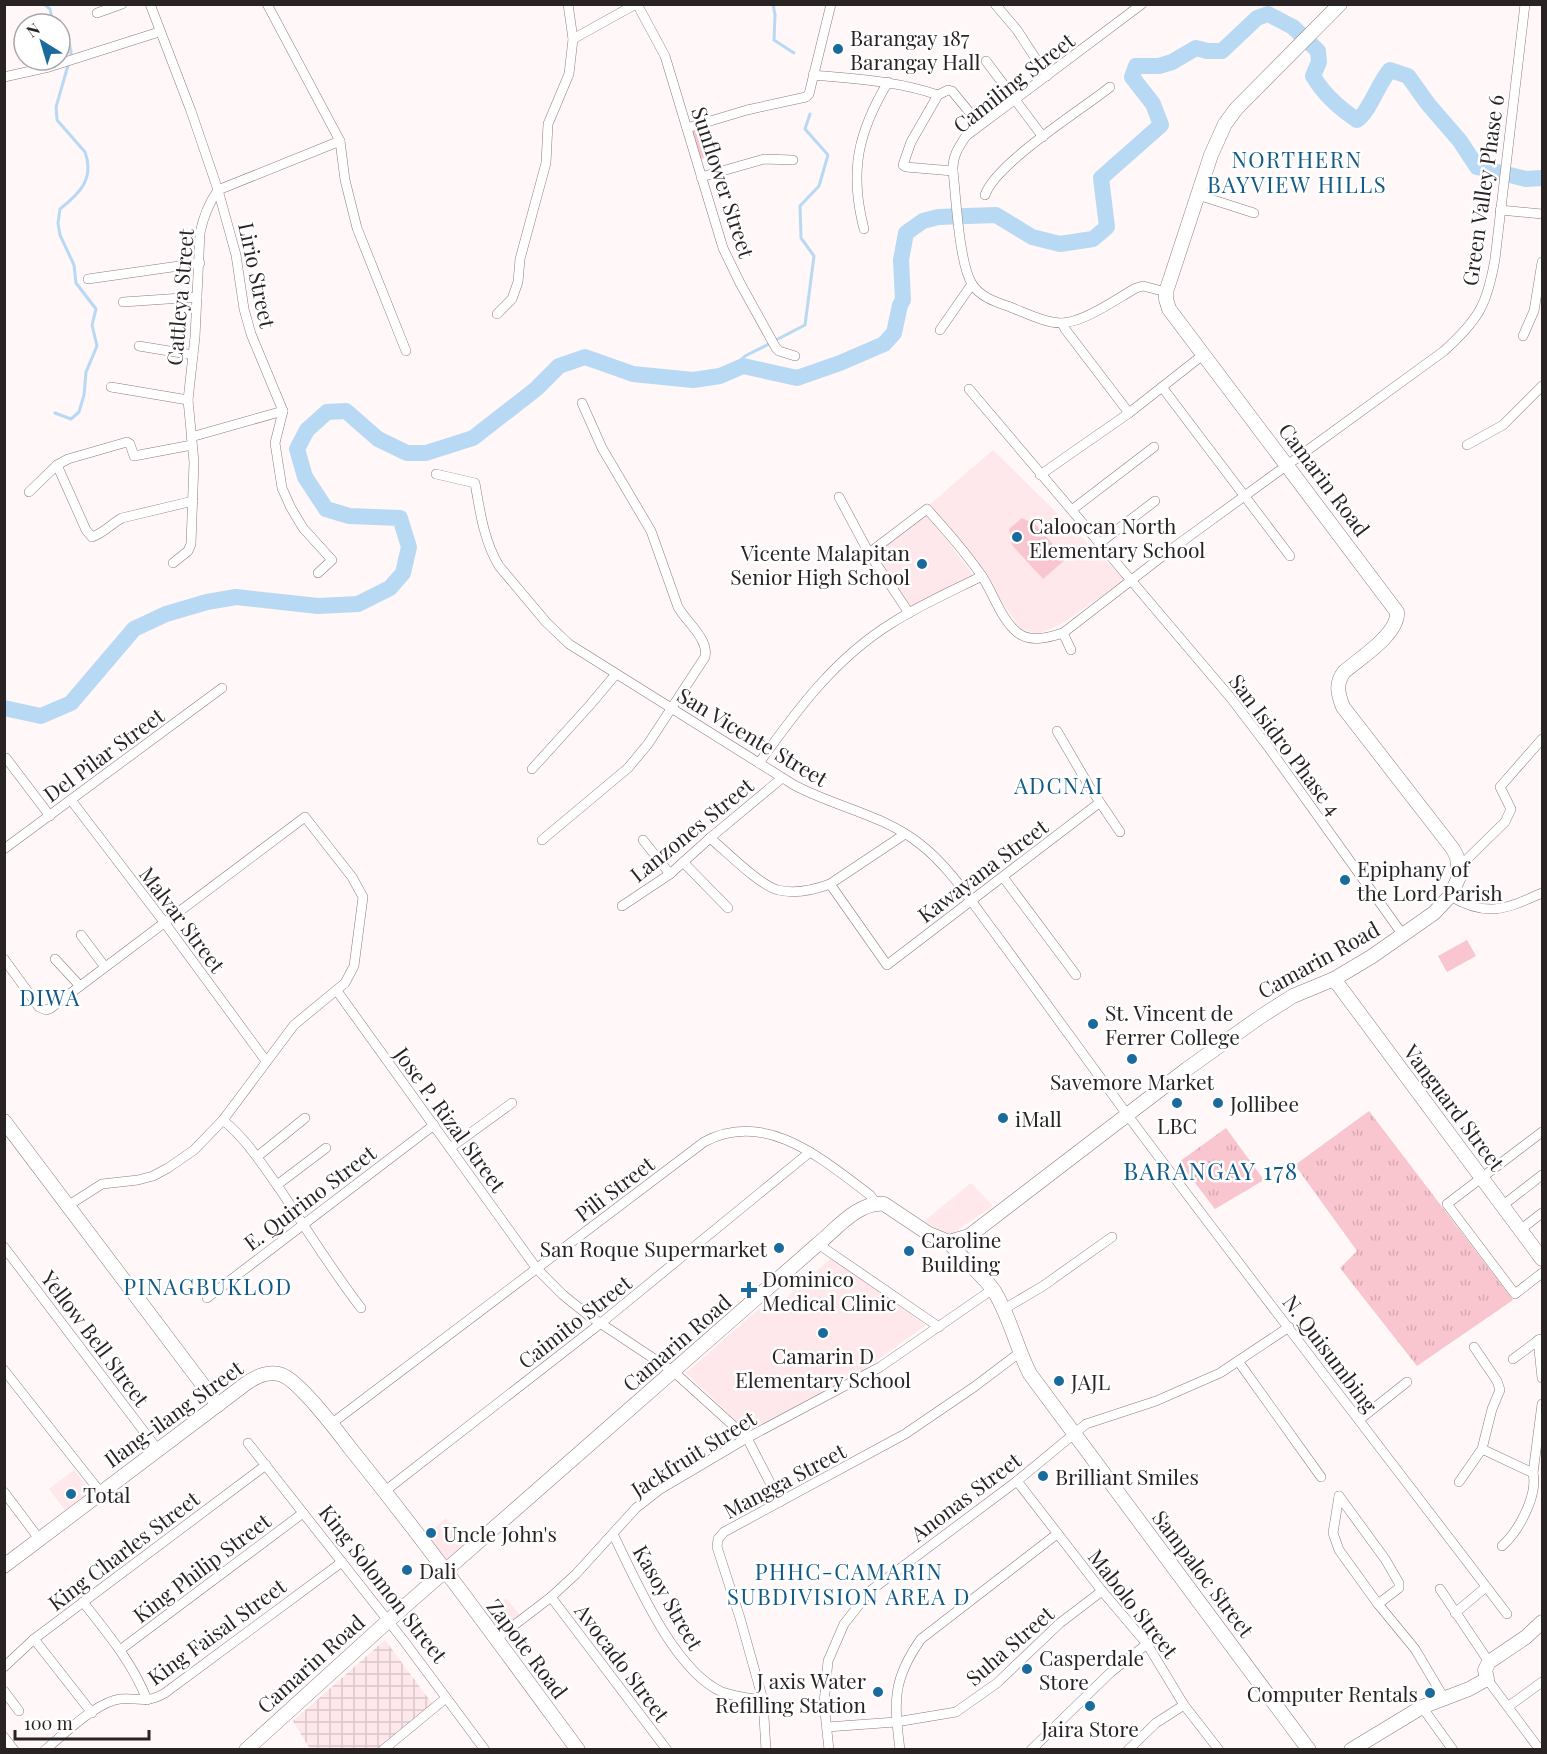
<svg xmlns="http://www.w3.org/2000/svg" width="1547" height="1754" viewBox="0 0 1547 1754" font-family="'Playfair Display',serif">
<style>
.built{fill:#fee8eb}
.industrial{fill:url(#industrial-grid)}
.grass{fill:url(#grass-tufts)}
.garden{fill:#f9c5ce}
.lines{fill:none;stroke-linecap:round;stroke-linejoin:round}
.stream{stroke:#b8d9f3;stroke-width:3}
.river{stroke:#b8d9f3;stroke-width:16}
.street-casing{stroke:#8d7c7f;stroke-width:10}
.secondary-casing{stroke:#8d7c7f;stroke-width:15}
.street{stroke:#fff;stroke-width:9}
.secondary{stroke:#fff;stroke-width:14}
.poi-dot{fill:#1b6a9c;stroke:#fff;stroke-width:2}
.labels{text-anchor:middle;dominant-baseline:central;stroke-width:5;stroke-linejoin:round;paint-order:stroke}
.poi-label{font-size:21px;fill:#2a2324;stroke:#fff;text-anchor:start}
.street-label{font-size:21px;fill:#2a2324;stroke:#fff}
.neighbourhood-label{font-size:22px;letter-spacing:1.5px;fill:#105a87;stroke:#fff}
.quarter-label{font-size:24px;letter-spacing:1.5px;fill:#105a87;stroke:#fff}
</style>
<defs>
<pattern id="industrial-grid" width="8" height="8" patternUnits="userSpaceOnUse" patternTransform="scale(1.5)"><rect width="8" height="8" fill="#fee8eb"/><path d="M0 4h8M4 0v8" fill="none" stroke="#dac7c9"/></pattern>
<pattern id="grass-tufts" width="24" height="20" patternUnits="userSpaceOnUse" patternTransform="scale(1.5)"><rect width="24" height="20" fill="#f9c5ce"/><path d="M3 7l-1-3M5 7V3M7 7l1-3M15 17l-1-3M17 17v-4M19 17l1-3" fill="none" stroke="#d6a9b1"/></pattern>
</defs>
<rect width="100%" height="100%" fill="#fff7f8"/>
<g class="built">
<polygon points="993,450 1125,580 1061,624 1038,634 1021,629 977,568 928,506"/>
<polygon points="924,510 973,575 911,607 871,553"/>
<polygon points="971,1183 993,1206 948,1236 924,1221"/>
<polygon points="831,1258 926,1325 854,1377 784,1415 748,1432 686,1373 760,1308 767,1315"/>
<polygon points="74,1470 90,1491 65,1510 49,1489"/>
<polygon points="446,1518 469,1545 449,1562 426,1535"/>
<polygon points="506,1598 520,1615 499,1632 485,1614"/>
</g>
<polygon class="industrial" points="385,1640 434,1706 382,1749 310,1749 293,1721"/>
<g class="grass">
<polygon points="1369,1111 1513,1300 1417,1366 1340,1268 1357,1251 1295,1165"/>
<polygon points="1226,1128 1264,1180 1215,1209 1179,1162"/>
</g>
<g class="garden">
<polygon points="708,125 715,156 699,159 692,129"/>
<polygon points="1022,518 1036,525 1066,559 1043,579 1012,545 1009,529"/>
<polygon points="1467,940 1476,956 1447,972 1438,956"/>
</g>
<g class="lines">
<g class="stream">
<polyline points="44,4 50,9 53,24"/>
<polyline points="773,4 775,15 774,40 794,53"/>
<polyline points="60,39 69,43 71,51 71,58"/>
<polyline points="776,340 805,325 814,256 801,238 800,206 819,186 828,155 805,129 810,114"/>
<polyline points="727,373 745,356 771,343"/>
<path d="M 55,413 L 71,419 L 79,412 L 84,395 L 86,372 L 97,346 L 92,325 L 96,309 L 76,283 L 74,265 L 60,235 L 58,223 L 60,209 C 79,194 95,179 85,152 L 57,120 L 56,107 L 69,62"/>
</g>
<path class="river" d="M 4,708 L 41,716 L 71,703 L 134,629 L 166,614 L 207,602 L 236,597 L 318,606 L 358,604 L 390,588 L 403,573 L 409,547 L 400,518 L 349,516 L 326,509 L 305,477 L 297,449 L 307,430 L 327,412 L 346,411 L 378,439 L 407,453 L 426,453 L 473,438 L 536,389 L 559,366 L 585,357 L 633,374 L 693,380 L 720,376 L 743,366 L 797,378 L 840,363 L 884,344 L 894,333 L 900,305 L 903,300 L 901,260 L 906,233 L 923,221 L 938,217 L 996,215 L 1032,237 L 1060,244 L 1093,239 L 1107,227 L 1101,178 L 1161,125 L 1153,104 L 1132,77 L 1136,66 L 1159,66 L 1172,62 L 1196,48 L 1207,51 L 1222,51 L 1257,18 L 1268,14 L 1293,27 L 1318,51 L 1319,62 L 1313,76 C 1324,95 1339,108 1357,120 C 1368,114 1379,82 1390,70 L 1408,76 L 1428,104 L 1460,141 L 1477,167 L 1526,179 L 1542,178"/>
<g class="street-casing">
<g id="street">
<path d="M 150,4 L 191,111 L 218,190 C 209,203 203,218 200,233 L 195,337 L 188,400 L 194,462 L 191,544 L 188,551 L 173,563"/>
<polyline points="267,4 340,141 345,180 357,228 406,351"/>
<polyline points="637,4 665,56 723,248 740,283 776,348 779,351 795,356"/>
<polyline points="995,4 1017,30 1047,76"/>
<path d="M 1142,4 L 966,136 C 958,148 952,157 953,171 C 956,197 959,263 972,284 C 980,297 996,302 1010,307 C 1026,313 1045,323 1062,323 C 1085,322 1116,299 1136,288 L 1143,286 L 1166,292"/>
<polyline points="97,13 122,4"/>
<polyline points="573,39 636,4"/>
<polyline points="986,61 1043,137"/>
<path d="M 813,75 C 856,79 897,81 938,95 L 911,142 L 903,165 L 906,167 L 953,171"/>
<polyline points="4,77 49,67 159,32"/>
<polyline points="938,95 948,90 952,91 980,125"/>
<polyline points="687,128 747,110 806,97 809,94 831,4"/>
<polyline points="701,177 764,159 793,160"/>
<path d="M 985,195 C 996,163 1080,111 1110,87"/>
<polyline points="1198,195 1254,213"/>
<polyline points="1500,210 1542,214"/>
<path d="M 864,229 C 849,171 858,132 888,82"/>
<polyline points="88,279 200,263"/>
<polyline points="123,302 197,297"/>
<polyline points="497,314 512,299 518,282 520,259 546,163 548,124 569,74 573,39 568,4"/>
<polyline points="1062,323 1065,329 1129,413"/>
<polyline points="940,330 972,284"/>
<polyline points="1523,336 1534,311 1542,262"/>
<polyline points="139,346 193,355"/>
<polyline points="111,387 188,400"/>
<polyline points="1162,387 1290,556"/>
<polyline points="969,389 1230,697 1269,748 1403,935"/>
<polyline points="191,437 283,411"/>
<polyline points="1467,445 1503,425 1542,386"/>
<path d="M 57,465 L 86,530 L 92,537 C 104,533 111,524 122,518 L 193,501"/>
<path d="M 436,474 L 475,483 C 480,512 484,541 499,566 L 546,622 L 569,644 L 794,785 C 835,807 884,815 920,844 C 950,867 972,903 995,933 C 1039,993 1082,1053 1126,1113 C 1251,1281 1380,1447 1507,1614"/>
<polyline points="1040,475 1129,413 1204,354"/>
<polyline points="29,492 57,465 68,459 127,442 130,444 134,456 192,445"/>
<polyline points="839,497 869,553 909,613"/>
<polyline points="1073,509 1154,447"/>
<polyline points="1101,542 1155,501"/>
<path d="M 869,553 L 927,509 C 945,529 969,556 983,578 C 994,595 1002,621 1018,633 C 1031,643 1050,637 1063,633 L 1173,548 L 1444,351 C 1479,319 1487,305 1495,259 L 1525,4"/>
<polyline points="318,573 332,560 303,528 291,508 282,488 275,443 283,411 251,334 244,309 236,255 218,190 340,141"/>
<polyline points="1063,633 1071,650"/>
<polyline points="1057,731 1089,786 1120,832"/>
<polyline points="6,758 50,816"/>
<path d="M 759,763 C 797,710 835,658 892,623 C 920,605 952,591 982,576"/>
<polyline points="532,769 590,705 616,674"/>
<polyline points="71,800 164,922 266,1061"/>
<path d="M 710,838 C 726,851 759,885 778,890 C 795,894 814,890 830,884 L 905,834"/>
<path d="M 542,840 L 628,768 L 648,744 L 705,657 C 709,639 687,623 678,607 L 651,531 L 602,448 L 582,403"/>
<polyline points="643,840 670,874"/>
<polyline points="4,849 222,688"/>
<polyline points="683,862 728,908"/>
<polyline points="1459,867 1505,822 1511,809 1500,787 1542,739"/>
<polyline points="1003,877 1076,975"/>
<polyline points="830,884 887,965 1099,803"/>
<path d="M 1450,896 C 1487,918 1506,909 1542,893"/>
<polyline points="622,906 670,874 710,838 782,778"/>
<polyline points="81,935 105,967"/>
<polyline points="4,959 39,1007 46,1010 51,1008 305,817 352,877 363,897 354,966 345,983 294,1025 223,1120 194,1150 168,1168 153,1176 138,1180 102,1184 69,1205"/>
<polyline points="55,959 80,986"/>
<polyline points="337,991 537,1269 563,1295 588,1315 674,1372 747,1438 780,1502"/>
<path d="M 223,1120 C 247,1140 261,1163 279,1188 C 306,1228 331,1269 361,1308"/>
<polyline points="1542,1132 1447,1204 1515,1294 1542,1273"/>
<polyline points="450,1148 512,1103"/>
<polyline points="258,1156 305,1118"/>
<polyline points="277,1185 326,1148"/>
<polyline points="1502,1206 1542,1175"/>
<polyline points="1520,1230 1542,1213"/>
<polyline points="818,1244 939,1327"/>
<polyline points="4,1247 158,1450"/>
<polyline points="207,1298 434,1125"/>
<polyline points="1004,1309 1043,1286 1112,1237"/>
<polyline points="1538,1340 1542,1378"/>
<polyline points="1474,1347 1497,1381 1500,1390 1492,1409 1482,1449"/>
<polyline points="1513,1359 1540,1339"/>
<polyline points="1238,1361 1321,1477"/>
<polyline points="4,1370 101,1493"/>
<polyline points="1359,1420 1407,1382"/>
<path d="M 331,1424 L 704,1142 C 766,1109 822,1159 870,1195 L 876,1203"/>
<polyline points="248,1443 404,1641 485,1750"/>
<polyline points="1017,1481 1102,1591 1147,1644 1184,1705 1219,1750"/>
<polyline points="1459,1482 1482,1449 1533,1473"/>
<polyline points="385,1491 601,1323 810,1152"/>
<polyline points="4,1492 40,1540"/>
<polyline points="1339,1496 1333,1533 1339,1550 1378,1604 1415,1649 1444,1698"/>
<polyline points="1339,1496 1385,1559 1399,1583 1399,1588 1378,1604"/>
<path d="M 613,1534 C 636,1580 673,1670 722,1692 C 735,1697 749,1698 763,1700"/>
<path d="M 1502,1546 C 1519,1531 1538,1495 1533,1473 L 1542,1404"/>
<polyline points="1440,1589 1489,1662"/>
<polyline points="551,1597 667,1750"/>
<path d="M 83,1602 C 107,1633 133,1663 147,1700"/>
<polyline points="1455,1613 1486,1587"/>
<polyline points="34,1639 92,1713"/>
<polyline points="496,1639 551,1597 576,1574 636,1508 659,1490 747,1438 880,1367 993,1289"/>
<polyline points="120,1650 303,1513"/>
<polyline points="4,1667 34,1639 266,1465"/>
<polyline points="1487,1679 1540,1750"/>
<polyline points="4,1691 19,1711"/>
<polyline points="1509,1706 1542,1682"/>
<polyline points="1422,1707 1453,1750"/>
<polyline points="827,1727 896,1722 956,1712 997,1683 1060,1623 1102,1591"/>
<polyline points="4,1737 14,1750"/>
<path d="M 45,1750 C 64,1734 91,1707 115,1700 C 134,1695 143,1706 165,1693 L 342,1562"/>
<polyline points="383,1750 446,1698"/>
<polyline points="766,1750 763,1700 740,1618 717,1547 718,1539 724,1532 905,1434 974,1387 1019,1353"/>
<polyline points="829,1750 824,1703 828,1661 844,1624 870,1591 1017,1481 1086,1424 1156,1401 1220,1373 1289,1327"/>
<path d="M 900,1750 C 894,1701 892,1680 921,1639 L 1057,1534"/>
<polyline points="1031,1750 1111,1672 1147,1644"/>
<polyline points="1128,1750 1156,1723 1184,1705"/>
</g>
</g>
<g class="secondary-casing">
<g id="secondary">
<polyline points="1334,979 1542,1259"/>
<polyline points="4,1121 218,1405"/>
<path d="M 949,1242 C 962,1260 982,1273 994,1291 C 1010,1316 1016,1347 1030,1374 L 1309,1750"/>
<path d="M 4,1566 L 248,1382 C 258,1376 270,1370 282,1375 C 299,1381 338,1432 350,1448 C 429,1546 503,1648 578,1750"/>
<path d="M 246,1750 L 388,1621 L 818,1244 C 836,1229 859,1201 884,1204 L 929,1234 L 949,1242 L 969,1236 L 1187,1069 L 1260,1017 L 1293,996 L 1334,979 L 1371,957 L 1434,913 L 1450,896 L 1459,877 L 1457,857 L 1453,849 L 1343,707 C 1338,694 1335,684 1344,672 C 1360,658 1399,634 1397,612 L 1169,309 L 1166,299 L 1166,292 L 1211,155 L 1225,124 L 1236,109 L 1340,4"/>
<polyline points="1351,1750 1422,1707 1469,1689 1487,1679 1485,1670 1489,1662 1526,1637 1542,1622"/>
</g>
</g>
<use href="#street" class="street"/>
<use href="#secondary" class="secondary"/>
</g>
<g class="poi-dot">
<circle cx="838" cy="49" r="6"/>
<circle cx="1017" cy="537" r="6"/>
<circle cx="922" cy="564" r="6"/>
<circle cx="1345" cy="880" r="6"/>
<circle cx="1093" cy="1024" r="6"/>
<circle cx="1132" cy="1059" r="6"/>
<circle cx="1177" cy="1103" r="6"/>
<circle cx="1218" cy="1103" r="6"/>
<circle cx="1003" cy="1118" r="6"/>
<circle cx="779" cy="1248" r="6"/>
<circle cx="909" cy="1251" r="6"/>
<path d="M746 1281h6v6h6v6h-6v6h-6v-6h-6v-6h6z"/>
<circle cx="823" cy="1333" r="6"/>
<circle cx="1059" cy="1381" r="6"/>
<circle cx="1043" cy="1476" r="6"/>
<circle cx="71" cy="1494" r="6"/>
<circle cx="431" cy="1533" r="6"/>
<circle cx="407" cy="1570" r="6"/>
<circle cx="1027" cy="1669" r="6"/>
<circle cx="878" cy="1692" r="6"/>
<circle cx="1430" cy="1693" r="6"/>
<circle cx="1090" cy="1706" r="6"/>
</g>
<g class="labels">
<g class="poi-label">
<text x="850" y="37">Barangay 187<tspan x="850" dy="24">Barangay Hall</tspan></text>
<text x="1029" y="525">Caloocan North<tspan x="1029" dy="24">Elementary School</tspan></text>
<text x="910" y="552" text-anchor="end">Vicente Malapitan<tspan x="910" dy="24">Senior High School</tspan></text>
<text x="1357" y="868">Epiphany of<tspan x="1357" dy="24">the Lord Parish</tspan></text>
<text x="1105" y="1012">St. Vincent de<tspan x="1105" dy="24">Ferrer College</tspan></text>
<text x="1132" y="1081" text-anchor="middle">Savemore Market</text>
<text x="1230" y="1103">Jollibee</text>
<text x="1015" y="1118">iMall</text>
<text x="1177" y="1125" text-anchor="middle">LBC</text>
<text x="921" y="1239">Caroline<tspan x="921" dy="24">Building</tspan></text>
<text x="767" y="1248" text-anchor="end">San Roque Supermarket</text>
<text x="762" y="1278">Dominico<tspan x="762" dy="24">Medical Clinic</tspan></text>
<text x="823" y="1355" text-anchor="middle">Camarin D<tspan x="823" dy="24">Elementary School</tspan></text>
<text x="1071" y="1381">JAJL</text>
<text x="1055" y="1476">Brilliant Smiles</text>
<text x="83" y="1494">Total</text>
<text x="443" y="1533">Uncle John's</text>
<text x="419" y="1570">Dali</text>
<text x="1039" y="1657">Casperdale<tspan x="1039" dy="24">Store</tspan></text>
<text x="866" y="1680" text-anchor="end">J axis Water<tspan x="866" dy="24">Refilling Station</tspan></text>
<text x="1418" y="1693" text-anchor="end">Computer Rentals</text>
<text x="1090" y="1728" text-anchor="middle">Jaira Store</text>
</g>
<g class="street-label">
<text transform="translate(1013 82) rotate(-38)">Camiling Street</text>
<text transform="translate(724 182) rotate(72)">Sunflower Street</text>
<text transform="translate(1482 190) rotate(-82)">Green Valley Phase 6</text>
<text transform="translate(258 275) rotate(78)">Lirio Street</text>
<text transform="translate(179 297) rotate(-85)">Cattleya Street</text>
<text transform="translate(1325 479) rotate(53)">Camarin Road</text>
<text transform="translate(753 736) rotate(31)">San Vicente Street</text>
<text transform="translate(1286 744) rotate(53)">San Isidro Phase 4</text>
<text transform="translate(103 754) rotate(-36)">Del Pilar Street</text>
<text transform="translate(691 829) rotate(-39)">Lanzones Street</text>
<text transform="translate(982 870) rotate(-37)">Kawayana Street</text>
<text transform="translate(183 919) rotate(53)">Malvar Street</text>
<text transform="translate(1318 959) rotate(-29)">Camarin Road</text>
<text transform="translate(1455 1107) rotate(53)">Vanguard Street</text>
<text transform="translate(451 1119) rotate(54)">Jose P. Rizal Street</text>
<text transform="translate(614 1188) rotate(-37)">Pili Street</text>
<text transform="translate(309 1197) rotate(-37)">E. Quirino Street</text>
<text transform="translate(574 1321) rotate(-38)">Caimito Street</text>
<text transform="translate(96 1338) rotate(53)">Yellow Bell Street</text>
<text transform="translate(676 1342) rotate(-41)">Camarin Road</text>
<text transform="translate(1331 1353) rotate(53)">N. Quisumbing</text>
<text transform="translate(173 1413) rotate(-36)">Ilang-ilang Street</text>
<text transform="translate(693 1453) rotate(-32)">Jackfruit Street</text>
<text transform="translate(784 1480) rotate(-28)">Mangga Street</text>
<text transform="translate(965 1496) rotate(-37)">Anonas Street</text>
<text transform="translate(123 1550) rotate(-37)">King Charles Street</text>
<text transform="translate(201 1567) rotate(-37)">King Philip Street</text>
<text transform="translate(1204 1573) rotate(53)">Sampaloc Street</text>
<text transform="translate(384 1583) rotate(52)">King Solomon Street</text>
<text transform="translate(669 1597) rotate(60)">Kasoy Street</text>
<text transform="translate(1134 1603) rotate(52)">Mabolo Street</text>
<text transform="translate(216 1631) rotate(-36)">King Faisal Street</text>
<text transform="translate(1009 1645) rotate(-41)">Suha Street</text>
<text transform="translate(528 1648) rotate(53)">Zapote Road</text>
<text transform="translate(623 1662) rotate(53)">Avocado Street</text>
<text transform="translate(310 1663) rotate(-42)">Camarin Road</text>
</g>
<g class="neighbourhood-label">
<text x="1297" y="159">NORTHERN<tspan x="1297" dy="25">BAYVIEW HILLS</tspan></text>
<text x="1059" y="785">ADCNAI</text>
<text x="50" y="997">DIWA</text>
<text x="208" y="1286">PINAGBUKLOD</text>
<text x="849" y="1571">PHHC-CAMARIN<tspan x="849" dy="25">SUBDIVISION AREA D</tspan></text>
</g>
<g class="quarter-label">
<text x="1211" y="1170">BARANGAY 178</text>
</g>
</g>
<rect width="1547" height="1754" fill="none" stroke="#2a2324" stroke-width="12"/>
<g transform="translate(42 42) rotate(323)"><circle r="28" fill="#ffffff" stroke="#aaa7a7" stroke-width="1.5"/>
<path d="M0-4.5L10 22L0 15L-10 22Z" fill="#1b6a9c"/>
<text y="-9" font-size="16" font-weight="bold" text-anchor="middle" fill="#2a2324">N</text>
</g>
<path d="M15 1730v9h134v-9" fill="none" stroke="#2a2324" stroke-width="3"/>
<text x="24" y="1730" font-size="18" fill="#2a2324" stroke="#ffffff" stroke-width="4.5" paint-order="stroke">100 m</text>
</svg>
